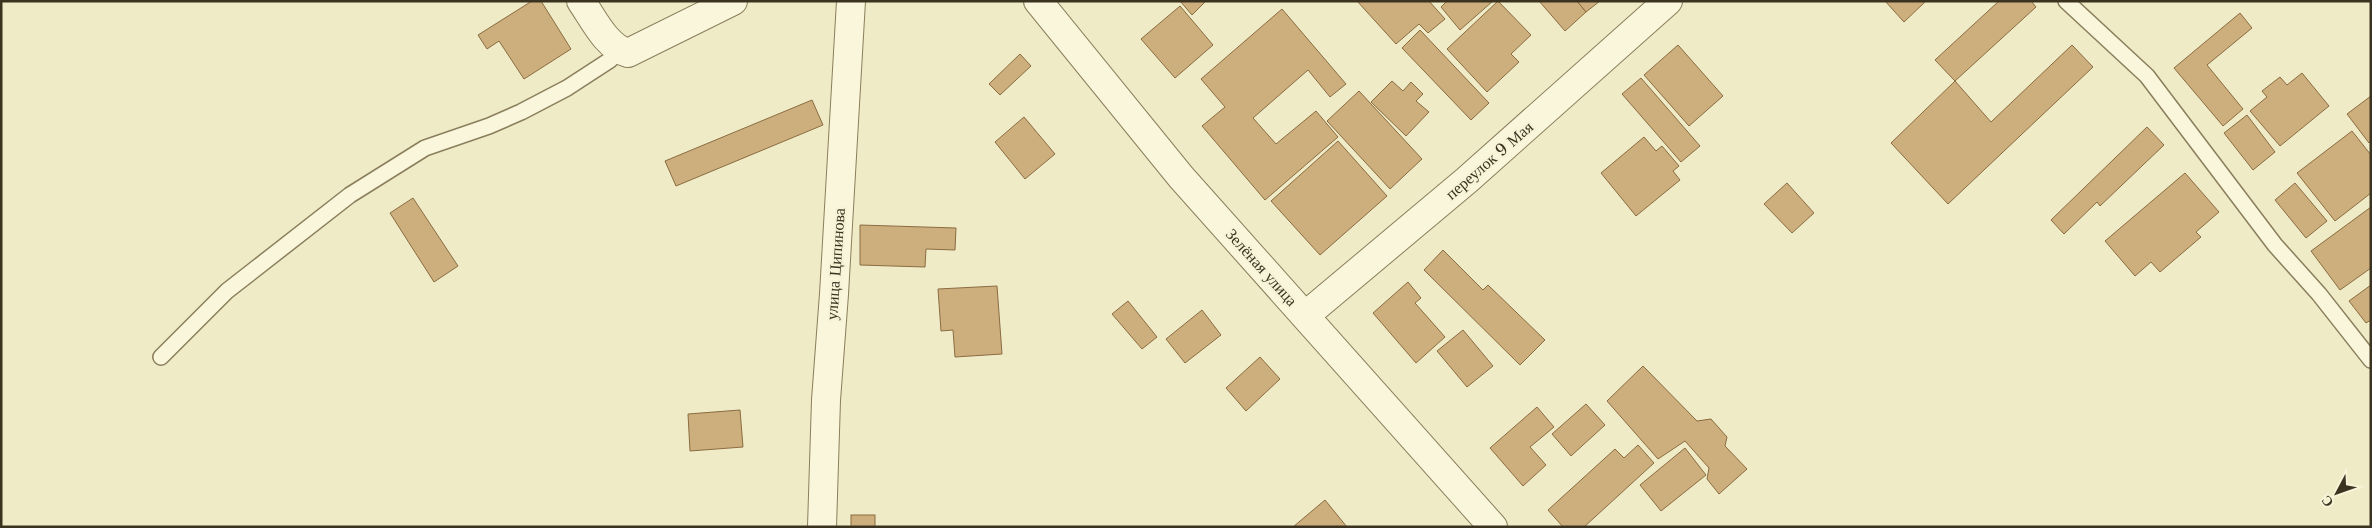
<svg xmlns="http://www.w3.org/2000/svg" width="2372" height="528" viewBox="0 0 2372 528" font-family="'Libre Baskerville',serif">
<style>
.building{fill:#cdae7d;stroke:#8a6c41}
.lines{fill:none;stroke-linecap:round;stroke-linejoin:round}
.lane-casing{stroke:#8b7e5c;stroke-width:18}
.street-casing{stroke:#8b7e5c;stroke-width:30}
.lane{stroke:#f9f6db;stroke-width:15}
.street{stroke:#f9f6db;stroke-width:28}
.labels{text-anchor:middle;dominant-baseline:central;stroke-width:4.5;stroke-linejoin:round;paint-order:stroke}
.street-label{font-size:16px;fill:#3b3220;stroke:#f6f3d7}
</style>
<rect width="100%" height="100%" fill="#efebc7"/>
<g class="building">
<polygon points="532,1 541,1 571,49 524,79 499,41 487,49 478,35"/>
<polygon points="1180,1 1206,1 1192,15"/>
<polygon points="1357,1 1429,1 1445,19 1428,33 1419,24 1396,44"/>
<polygon points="1447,1 1493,1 1460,30 1441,7"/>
<polygon points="1498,1 1531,35 1511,54 1519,62 1487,92 1447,49"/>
<polygon points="1539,1 1577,1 1586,12 1565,31"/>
<polygon points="1577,1 1600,1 1586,12"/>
<polygon points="1885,1 1926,1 1904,22"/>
<polygon points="1999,1 2031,1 2036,7 1955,81 1935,60"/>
<polygon points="1180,6 1213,45 1175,78 1141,39"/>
<polygon points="1282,9 1346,84 1330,97 1308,70 1253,118 1276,144 1316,111 1338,137 1265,200 1202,126 1225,107 1201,79"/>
<polygon points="2240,13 2252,28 2207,65 2243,109 2223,126 2174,68"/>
<polygon points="1420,30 1489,103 1471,120 1402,48"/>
<polygon points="1678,45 1723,96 1689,126 1644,75"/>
<polygon points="2072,45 2093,67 1948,204 1891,143 1955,81 1991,122"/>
<polygon points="1020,54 1031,66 1000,95 989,84"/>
<polygon points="2302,73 2329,106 2280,146 2250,111 2267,97 2262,91 2280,77 2287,85"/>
<polygon points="1641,78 1700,146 1681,162 1622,94"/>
<polygon points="1392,81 1403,91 1411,82 1423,94 1416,101 1429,112 1406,136 1371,102"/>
<polygon points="1359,91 1422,159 1390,189 1327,121"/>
<polygon points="2371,96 2371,141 2369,143 2347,114"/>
<polygon points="812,100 823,125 676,186 665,161"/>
<polygon points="2247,115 2275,152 2253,170 2224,133"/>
<polygon points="1024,117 1055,154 1025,179 995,142"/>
<polygon points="2147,127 2164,145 2100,206 2097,202 2064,234 2051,220"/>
<polygon points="2352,131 2371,155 2371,193 2335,221 2297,173"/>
<polygon points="1644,137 1656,151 1662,146 1679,166 1673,171 1680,180 1636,216 1601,173"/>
<polygon points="1338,141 1387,196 1320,255 1271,201"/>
<polygon points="2185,173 2219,212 2196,232 2201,237 2160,272 2151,262 2135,276 2105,241"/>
<polygon points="1787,183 1814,213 1792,233 1764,204"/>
<polygon points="2295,183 2327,221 2306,238 2275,200"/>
<polygon points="413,198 458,266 434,282 390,213"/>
<polygon points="2371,207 2371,268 2340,290 2311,251"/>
<polygon points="860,225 956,228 955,250 926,249 925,267 860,265"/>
<polygon points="1443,250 1483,290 1488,285 1545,340 1520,365 1424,270"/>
<polygon points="1408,282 1421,298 1415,303 1445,337 1416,363 1373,313"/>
<polygon points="2371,285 2371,320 2366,323 2349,301"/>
<polygon points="997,286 1002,354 955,357 953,330 941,331 938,289"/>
<polygon points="1128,301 1157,337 1142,349 1112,314"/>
<polygon points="1202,310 1221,335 1185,363 1166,339"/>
<polygon points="1463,330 1493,366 1467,387 1437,351"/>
<polygon points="1260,357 1280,379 1246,411 1226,388"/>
<polygon points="1643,366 1697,421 1711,419 1727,437 1725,446 1747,469 1719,494 1707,479 1709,468 1685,441 1658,459 1607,401"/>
<polygon points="1586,404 1605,425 1571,456 1552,434"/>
<polygon points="1537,407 1554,427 1530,447 1546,465 1523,486 1490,448"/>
<polygon points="740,410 743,447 690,451 688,414"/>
<polygon points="1638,445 1654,463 1584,527 1563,527 1548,510 1615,449 1624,458"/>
<polygon points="1685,448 1706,475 1661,511 1640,485"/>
<polygon points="1325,500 1347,527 1293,527"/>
<rect x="851" y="515" width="24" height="12"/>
</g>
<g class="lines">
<g class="lane-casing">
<g id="lane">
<polyline points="2066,1 2147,76 2275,245 2319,294 2371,360"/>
<polyline points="161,357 227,291 350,195 425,148 489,126 521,112 567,88 610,60 618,50"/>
</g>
</g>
<g class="street-casing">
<g id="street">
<path d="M 581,1 C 593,18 606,47 628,53 L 733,1"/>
<polyline points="1038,1 1181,177 1493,527"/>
<polyline points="1306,315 1467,180 1668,1"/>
<polyline points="822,527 826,400 834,294 851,1"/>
</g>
</g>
<use href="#lane" class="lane"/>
<use href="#street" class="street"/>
</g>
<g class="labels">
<g class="street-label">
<text transform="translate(1489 160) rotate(-41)">переулок 9 Мая</text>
<text transform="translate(835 264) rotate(-86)">улица Ципинова</text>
<text transform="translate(1262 267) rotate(48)">Зелёная улица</text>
</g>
</g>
<rect width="2372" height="528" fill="none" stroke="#3b3220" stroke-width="5"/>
<g transform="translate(2337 493) rotate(229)" stroke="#f6f3d7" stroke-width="4" paint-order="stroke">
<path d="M0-4L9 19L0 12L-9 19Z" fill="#3b3220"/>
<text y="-8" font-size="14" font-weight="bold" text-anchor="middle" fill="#3b3220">С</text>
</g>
</svg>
